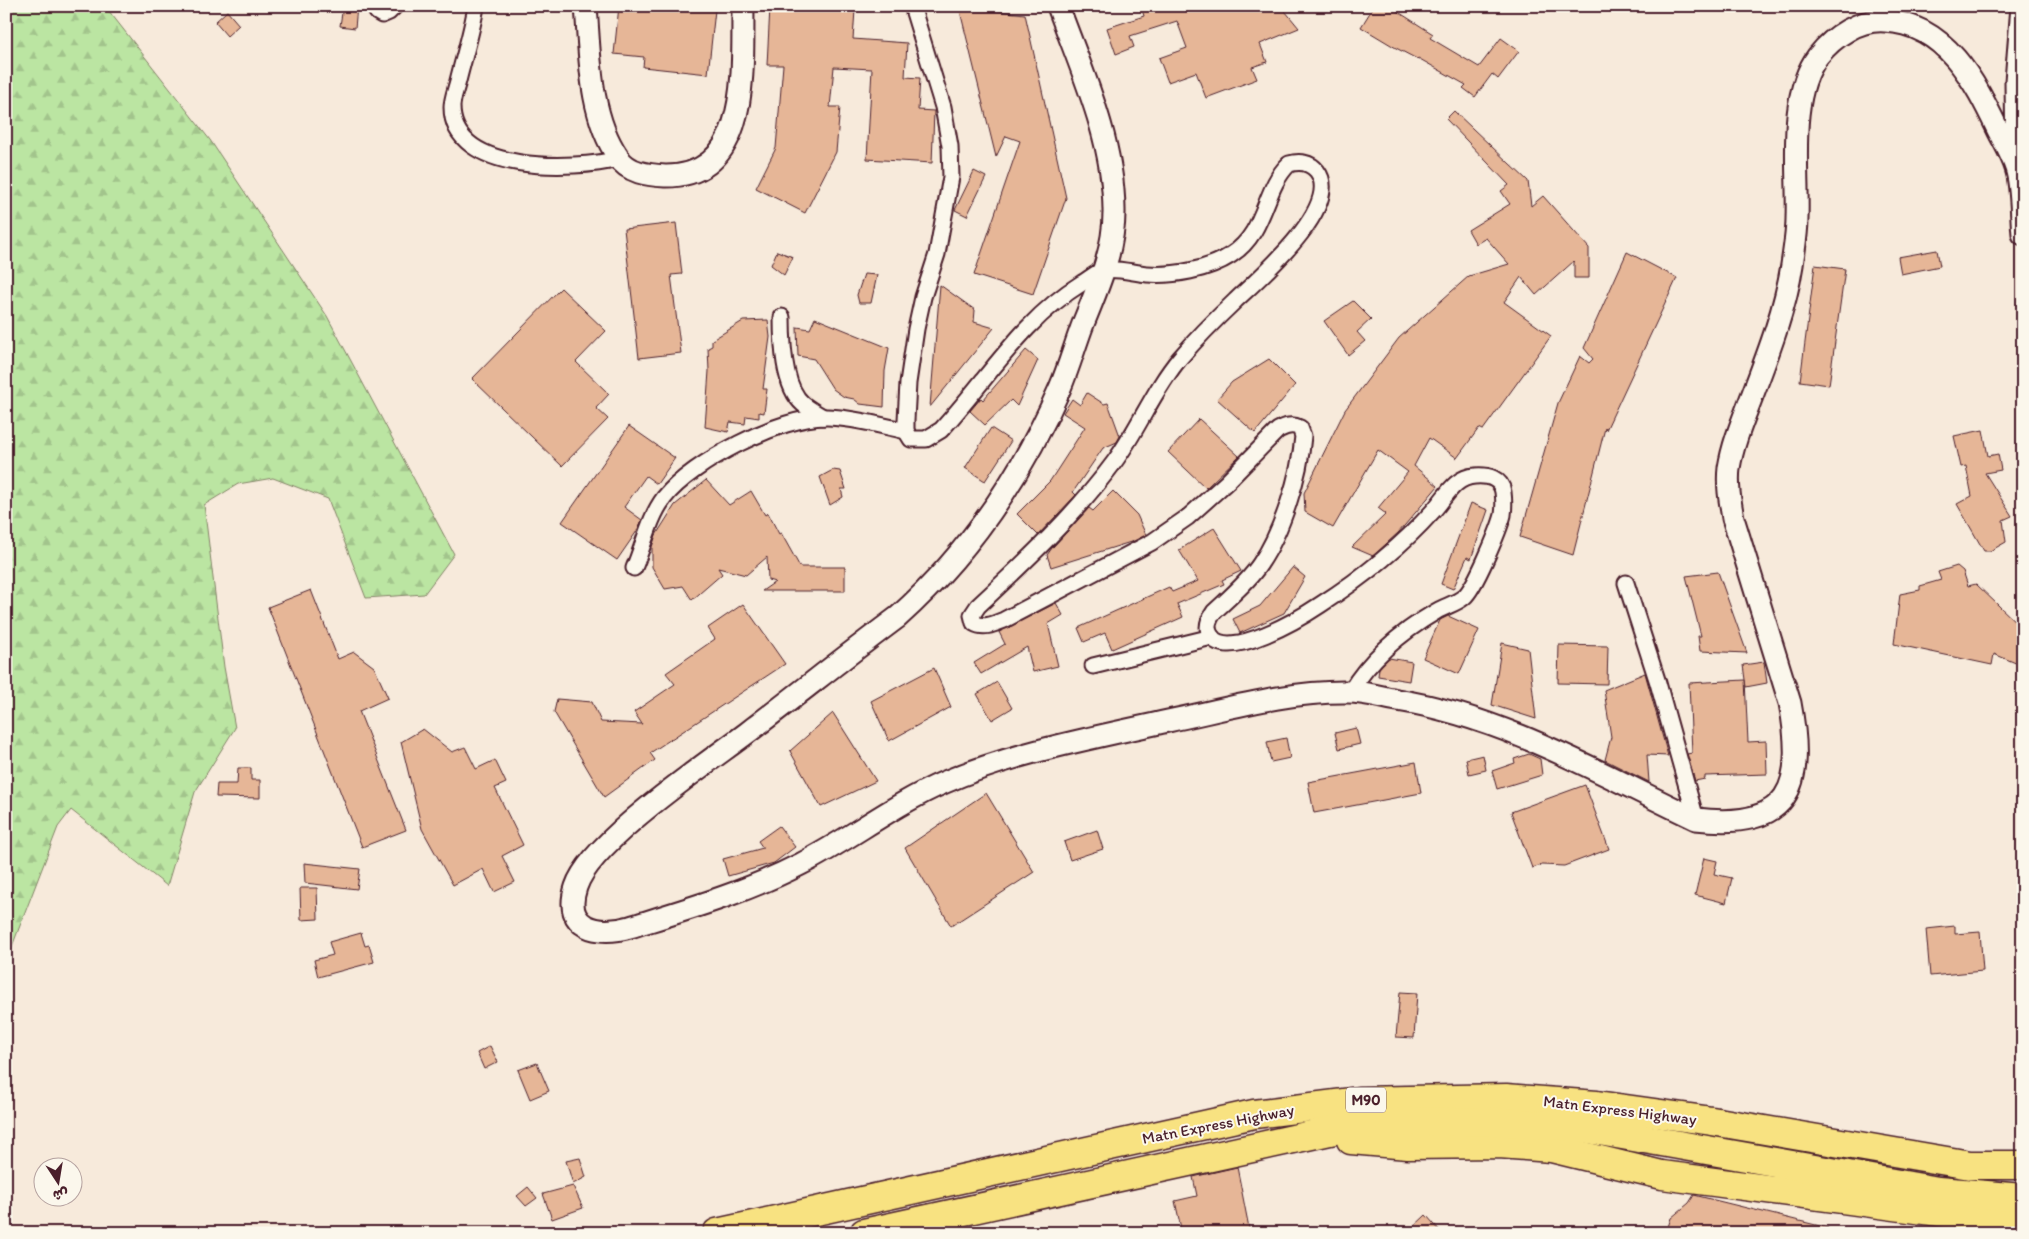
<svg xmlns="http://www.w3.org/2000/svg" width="2029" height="1239" viewBox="0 0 2029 1239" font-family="Itim,'Playpen Sans Arabic',sans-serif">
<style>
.forest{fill:url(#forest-firs);stroke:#828266}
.building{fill:#e6b697;stroke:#4a1f2b}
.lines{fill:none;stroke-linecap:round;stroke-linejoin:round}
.street-casing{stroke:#4a1f2b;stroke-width:19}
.secondary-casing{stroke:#4a1f2b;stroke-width:25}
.highway-casing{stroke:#4a1f2b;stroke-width:31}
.street{stroke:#fbf7ec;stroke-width:15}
.secondary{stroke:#fbf7ec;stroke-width:21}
.highway{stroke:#f8e281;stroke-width:28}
.labels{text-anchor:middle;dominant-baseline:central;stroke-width:4;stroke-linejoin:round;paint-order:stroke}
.shield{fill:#fbf7ec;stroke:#7f6065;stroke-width:1}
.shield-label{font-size:15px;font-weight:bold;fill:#4a1f2b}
.street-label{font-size:16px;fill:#4a1f2b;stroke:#fbf7ec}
</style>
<defs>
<pattern id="forest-firs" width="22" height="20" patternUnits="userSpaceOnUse" patternTransform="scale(1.25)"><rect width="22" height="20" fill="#bbe5a2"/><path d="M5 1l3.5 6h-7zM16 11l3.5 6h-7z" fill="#a2c48c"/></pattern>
</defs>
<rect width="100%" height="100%" fill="#f7eadb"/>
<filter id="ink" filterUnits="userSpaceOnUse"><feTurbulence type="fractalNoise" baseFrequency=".02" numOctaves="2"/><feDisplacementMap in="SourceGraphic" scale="10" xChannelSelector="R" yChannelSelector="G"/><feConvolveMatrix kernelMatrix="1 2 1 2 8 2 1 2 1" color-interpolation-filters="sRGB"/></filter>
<g filter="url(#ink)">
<polygon class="forest" points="6,6 105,6 210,140 327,316 454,554 424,594 366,598 328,499 273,478 238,484 204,505 224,667 235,728 195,792 167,886 71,810 58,827 6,962"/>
<g class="building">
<polygon points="343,6 357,6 355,28 340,26"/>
<polygon points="619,6 677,6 715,10 708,74 643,67 644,57 614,54"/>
<polygon points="1141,6 1281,6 1299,28 1260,44 1267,62 1252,67 1257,79 1206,98 1196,72 1168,82 1159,58 1187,48 1177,21 1130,36 1134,47 1116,54 1107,28 1144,16"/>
<polygon points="1374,6 1389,6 1433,34 1430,38 1479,67 1501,38 1519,51 1498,79 1492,74 1475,97 1463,88 1466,85 1418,58 1417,59 1396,48 1361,27"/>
<polygon points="770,7 855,10 853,39 907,43 905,77 920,78 918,110 934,111 932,163 867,159 872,69 834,67 830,107 840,107 836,152 805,213 756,188 776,148 783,65 767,65"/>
<polygon points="959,7 1025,14 1066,198 1033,294 974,275 1020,141 1006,136 996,157"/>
<polygon points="227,11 239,25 227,36 215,22"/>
<polygon points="1454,111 1528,181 1531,206 1543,196 1589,248 1589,278 1574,278 1574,261 1536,295 1521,277 1504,302 1551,336 1483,430 1479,428 1457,458 1429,438 1414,466 1438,486 1399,532 1373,556 1352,547 1386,514 1378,508 1408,472 1378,450 1333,528 1305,512 1304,493 1345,410 1399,338 1469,276 1509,264 1486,238 1476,244 1468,230 1510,204 1501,191 1509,185 1446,119"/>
<polygon points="974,171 986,177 967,216 955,210"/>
<polygon points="676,223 682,274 671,275 681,353 639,358 624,229"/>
<polygon points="1937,250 1940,266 1901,274 1898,257"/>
<polygon points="777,251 793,257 784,275 771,265"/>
<polygon points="1627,252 1677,278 1606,430 1605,428 1573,555 1520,537 1558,403 1580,356 1589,363 1593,359 1584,348"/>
<polygon points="1815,265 1845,269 1829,385 1800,381"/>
<polygon points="864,274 877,275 871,303 859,303 857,295"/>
<polygon points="940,285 975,310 974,322 994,328 930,407"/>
<polygon points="561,288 606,331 576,362 609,394 596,408 608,419 562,466 472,379"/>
<polygon points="1353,301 1371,319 1357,332 1365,341 1348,355 1324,321"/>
<polygon points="815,318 889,348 885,371 884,407 860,404 854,399 844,397 833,389 814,359 798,356 797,327 810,329"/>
<polygon points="768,320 770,337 763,389 767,389 764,413 759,412 759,418 746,416 745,424 730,422 728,432 705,427 709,371 708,348 712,346 712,340 743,321"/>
<polygon points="1026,350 1038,360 1017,406 1011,400 985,425 970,411 981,398 983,400"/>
<polygon points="1269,359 1295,385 1255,433 1217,399 1232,382"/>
<polygon points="1087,393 1104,404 1108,403 1120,436 1117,442 1103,448 1073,492 1076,495 1038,535 1017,514 1050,481 1085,427 1063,413 1072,399 1080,405"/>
<polygon points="1199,419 1239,456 1206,488 1168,452"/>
<polygon points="629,426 675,458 657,484 646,476 624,507 642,520 637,531 617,560 562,522"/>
<polygon points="991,428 1011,441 985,481 965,468"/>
<polygon points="1983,430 1988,456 1998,454 2001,470 1985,473 2012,516 2003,520 2006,542 1990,551 1984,551 1957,504 1972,496 1966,466 1961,467 1954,436"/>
<polygon points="833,470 840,471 846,489 841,489 843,497 830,505 820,477"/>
<polygon points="706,480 729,505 751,491 765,515 768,513 779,534 781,533 800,567 845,567 845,591 762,591 775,582 768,580 767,557 746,575 718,568 722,574 692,600 683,586 665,589 652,567 652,547 656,535 675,505"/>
<polygon points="1113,491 1137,515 1146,535 1134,541 1051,567 1047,555 1052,548 1089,508 1093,511"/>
<polygon points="1471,503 1488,510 1471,559 1467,557 1453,589 1441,584"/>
<polygon points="1214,528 1241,571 1222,580 1224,584 1177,604 1183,617 1112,649 1105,633 1084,642 1078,628 1169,587 1172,592 1198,581 1179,550"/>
<polygon points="1957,566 1963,571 1968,586 1976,584 2021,627 2023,666 1994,654 1992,665 1894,644 1900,594 1920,590 1920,586 1941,580 1938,572"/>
<polygon points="1293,567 1305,577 1284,613 1240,633 1233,619 1260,606"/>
<polygon points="1718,572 1747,653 1700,651 1698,636 1701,636 1686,576"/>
<polygon points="311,590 338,659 354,652 374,667 388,698 359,711 406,830 362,847 268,607"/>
<polygon points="1056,603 1063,615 1048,624 1058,666 1033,672 1027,647 981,674 974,663 1005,644 999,632"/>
<polygon points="743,604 785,664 650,753 655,760 604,797 554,712 557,699 592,702 601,722 642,724 634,712 675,684 666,673 715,639 708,628"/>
<polygon points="1448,616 1479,630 1459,674 1423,658 1440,620"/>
<polygon points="1502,643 1528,649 1536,719 1492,705"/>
<polygon points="1559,645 1608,646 1607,684 1558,683"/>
<polygon points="1389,658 1412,662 1409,681 1378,676 1379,668"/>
<polygon points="1764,662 1767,683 1746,687 1743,665"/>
<polygon points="934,668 951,707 889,741 871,701"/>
<polygon points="1645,673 1668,756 1647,755 1649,782 1605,760 1611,737 1604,690"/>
<polygon points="1745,680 1748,742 1766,741 1767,774 1705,776 1705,779 1695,781 1687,754 1692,753 1689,683"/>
<polygon points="997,682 1012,708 992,720 977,694"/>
<polygon points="833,713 876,781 821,807 790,751"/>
<polygon points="1356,728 1360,744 1339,749 1335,733"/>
<polygon points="423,729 452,752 465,747 476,769 495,760 506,783 495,788 523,845 502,856 515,882 494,892 483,869 453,885 422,829 401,742"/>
<polygon points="1286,738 1290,758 1271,762 1267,742"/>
<polygon points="1529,754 1540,759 1542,775 1497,789 1492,771 1515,763 1514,759"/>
<polygon points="1483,755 1486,770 1469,774 1466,759"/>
<polygon points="1416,762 1421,793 1314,813 1308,782"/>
<polygon points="238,768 251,768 251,780 260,780 260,798 216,797 217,784 237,784"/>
<polygon points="1585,785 1609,849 1564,866 1542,865 1532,868 1511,812"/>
<polygon points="986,793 1034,872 951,926 905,848"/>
<polygon points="779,826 795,847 774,863 728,876 723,859 763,848 758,841"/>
<polygon points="1097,830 1103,849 1070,860 1064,842"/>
<polygon points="1704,858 1717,861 1714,874 1732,878 1726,903 1695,895"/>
<polygon points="304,863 360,869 357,889 305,883"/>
<polygon points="300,888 317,888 318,919 301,920"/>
<polygon points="1955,926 1955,934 1980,932 1983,971 1930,976 1926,929"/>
<polygon points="361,933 365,946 369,945 374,962 318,977 314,960 333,955 329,942"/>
<polygon points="1400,992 1417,993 1414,1038 1396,1037"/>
<polygon points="490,1046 498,1062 484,1069 477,1053"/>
<polygon points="537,1063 549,1091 530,1099 518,1070"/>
<polygon points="580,1158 586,1177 573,1184 566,1161"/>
<polygon points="1237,1167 1250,1233 1182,1233 1175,1201 1197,1196 1193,1177"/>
<polygon points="573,1186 583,1208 552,1219 543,1194"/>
<polygon points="528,1187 537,1198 526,1206 517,1196"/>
<polygon points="1694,1195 1828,1228 1828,1233 1666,1233 1671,1218 1689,1203"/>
<polygon points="1426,1215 1442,1233 1407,1233"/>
</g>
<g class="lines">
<g class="street-casing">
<g id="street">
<polyline points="374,6 377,12 382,15 389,12 395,6"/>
<path d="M 476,6 C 472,32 464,56 458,81 C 456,89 452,99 452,107 C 452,175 575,170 619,159"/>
<path d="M 912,6 L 943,107 L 950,146 L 951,177 L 937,254 L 923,297 L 916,329 L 908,383 L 906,420 L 906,431 L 911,439 L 926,439 L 941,430 C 988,379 1022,320 1082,283 C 1089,279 1098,271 1105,270 C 1118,268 1134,273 1147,274 C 1173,276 1208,270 1231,255 C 1267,232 1263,189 1289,164 C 1299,161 1310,162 1317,171 C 1344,206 1258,279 1235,301 C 1216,319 1197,338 1180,358 C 1154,389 1139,428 1115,461 C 1076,514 1026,561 978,606 L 972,615 L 974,623 C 984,629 994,624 1004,620 L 1152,542 L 1188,517 L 1227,482 L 1278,430 C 1286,426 1292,424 1300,428 L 1303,436 C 1300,475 1282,532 1260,564 C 1248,582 1230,597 1214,612 C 1209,619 1205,627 1211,636 C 1228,662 1302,617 1320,605 C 1362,578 1400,548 1433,511 C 1446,497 1454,477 1475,476 C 1488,475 1501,478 1503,492 C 1504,500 1504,508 1503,515 C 1499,530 1475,588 1464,597 C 1457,603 1446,606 1437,611 C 1403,631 1371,657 1350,692"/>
<path d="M 782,317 C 782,341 783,387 803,404 C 809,409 816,413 823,417"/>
<path d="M 634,568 C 644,545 649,518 664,498 C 692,462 781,416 827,417 C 850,417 883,426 906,431"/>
<polyline points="1626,583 1658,683 1696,819"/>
<polyline points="1093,666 1212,637"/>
</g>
</g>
<g class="secondary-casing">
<g id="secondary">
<path d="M 586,6 C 590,55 589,115 618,157 C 628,173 648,175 665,176 C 752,177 742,67 743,6"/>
<path d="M 1058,6 C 1082,72 1113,138 1114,209 C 1115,249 1098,287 1083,324 C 1075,345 1069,367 1060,388 C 1022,475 968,554 898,617 C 847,655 797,695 747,733 C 706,764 591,841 576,887 C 562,929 599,936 630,927 C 688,909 747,892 801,864 C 850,839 894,804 945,782 C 1016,752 1093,738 1168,721 C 1226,709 1288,691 1348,692 C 1364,692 1381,697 1397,700 C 1504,717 1599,773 1696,819 C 1790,830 1806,788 1790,703 L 1733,518 C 1730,501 1727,485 1729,468 C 1733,443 1743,420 1752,396 C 1768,354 1785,310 1792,265 C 1794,250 1797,234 1797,219 C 1799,171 1787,97 1818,56 C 1834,36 1859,19 1885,21 C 1946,24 1975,82 1998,130 C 2004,142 2012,155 2016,168 C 2022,186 2021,215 2023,234"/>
<polyline points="2017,163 2016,81 2022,6"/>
</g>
</g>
<g class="highway-casing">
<g id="highway">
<polyline points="1351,1140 1408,1145 1499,1144 1551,1148 1662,1175 1954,1214 2023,1221"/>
<polyline points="717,1233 1254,1114 1360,1101 1506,1098 1597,1105 1712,1121 1970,1165 2023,1165"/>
<polyline points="864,1233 1348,1127 1408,1122 1485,1121 1577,1127 1938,1191 2023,1198"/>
</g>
</g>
<use href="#street" class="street"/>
<use href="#secondary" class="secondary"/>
<use href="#highway" class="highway"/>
</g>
</g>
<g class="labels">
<rect class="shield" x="1346" y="1087.5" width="40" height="25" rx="4"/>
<g class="shield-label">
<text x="1366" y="1100">M90</text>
</g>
<g class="street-label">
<text transform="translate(1620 1110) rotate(7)">Matn Express Highway</text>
<text transform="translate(1218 1124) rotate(-11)">Matn Express Highway</text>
</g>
</g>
<rect width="2029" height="1239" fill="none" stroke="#fbf7ec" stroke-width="25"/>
<rect x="12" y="12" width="2004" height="1214" fill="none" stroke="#4a1f2b" stroke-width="2" filter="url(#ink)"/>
<g transform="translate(58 1182) rotate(168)"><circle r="24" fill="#fbf7ec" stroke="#b4a19f"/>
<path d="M0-4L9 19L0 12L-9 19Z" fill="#4a1f2b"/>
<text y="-8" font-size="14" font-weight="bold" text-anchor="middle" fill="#4a1f2b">ش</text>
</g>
</svg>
